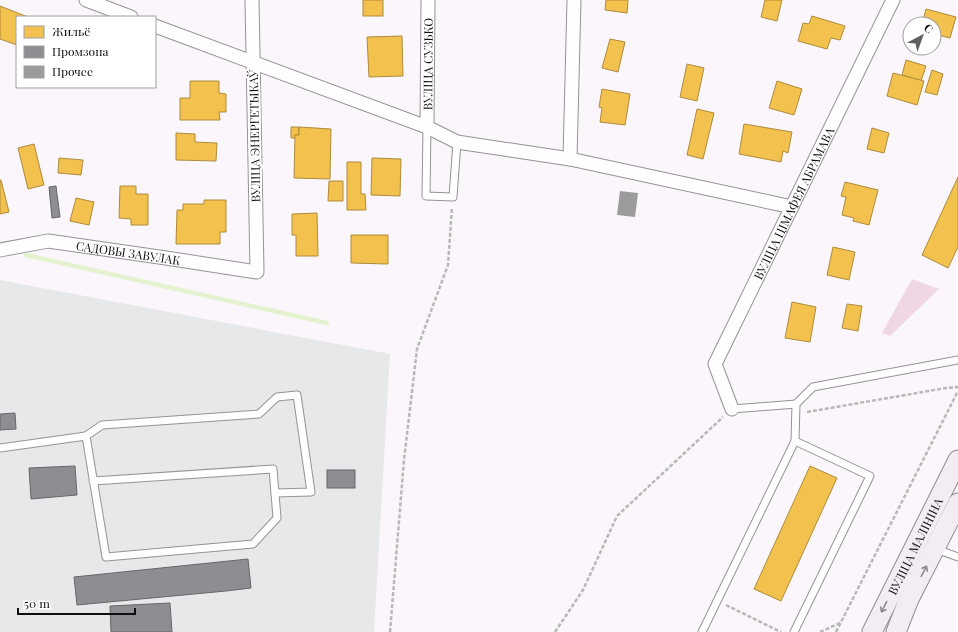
<svg xmlns="http://www.w3.org/2000/svg" width="958" height="632" viewBox="0 0 958 632" font-family="'Playfair Display',serif">
<style>
.industrial{fill:#e6e8ea}
.green{fill:#efd8e4}
.homes{fill:#f2c14e;stroke:#ae8c3b}
.industry{fill:#8d8d92;stroke:#67676b}
.lines{fill:none;stroke-linecap:round;stroke-linejoin:round}
.stream{stroke:#e5f2d0;stroke-width:4.5}
.building{fill:#9e9b9f}
.lane-casing{stroke:#959395;stroke-width:9}
.street-casing{stroke:#959395;stroke-width:15}
.secondary-casing{stroke:#8c8a8c;stroke-width:21}
.path{stroke:#b9b8b9;stroke-width:2.5;stroke-dasharray:4 2;stroke-linecap:butt}
.lane{stroke:#fefefe;stroke-width:7}
.street{stroke:#fefefe;stroke-width:13}
.secondary{stroke:#f3ecf4;stroke-width:19}
.oneway{stroke:#8c898d}
.labels{text-anchor:middle;dominant-baseline:central;stroke-width:4;stroke-linejoin:round;paint-order:stroke}
.street-label{font-size:12px;fill:#0f0f0f;stroke:#fff}
</style>
<rect width="100%" height="100%" fill="#fbf6fb"/>
<polygon class="industrial" points="0,280 390,354 374,632 0,632"/>
<polygon class="green" points="912,279 939,289 890,336 882,333"/>
<g class="homes">
<rect x="363" y="0" width="20" height="16"/>
<polygon points="606,0 628,0 627,13 605,10"/>
<polygon points="765,0 782,0 777,21 761,17"/>
<polygon points="0,6 28,17 17,17 17,45 0,39"/>
<polygon points="926,9 956,17 950,38 934,34 934,24 922,24"/>
<polygon points="812,16 845,26 840,40 831,38 827,49 798,41 803,23 809,24"/>
<polygon points="402,36 403,76 369,77 367,37"/>
<polygon points="610,39 625,42 618,72 602,68"/>
<polygon points="906,60 926,66 921,81 902,75"/>
<polygon points="687,64 704,68 697,101 680,97"/>
<polygon points="932,70 943,74 937,95 925,92"/>
<polygon points="893,73 924,81 917,105 887,96"/>
<polygon points="190,81 219,81 219,93 226,94 226,112 219,112 220,120 180,120 180,98 190,98"/>
<polygon points="777,81 802,89 794,115 769,108"/>
<polygon points="602,89 630,94 625,125 600,122 602,108 599,107"/>
<polygon points="697,109 714,113 703,159 687,155"/>
<polygon points="744,124 792,132 788,153 783,151 781,162 739,154"/>
<polygon points="291,127 299,127 299,135 295,135 295,138 291,138"/>
<polygon points="299,127 331,129 330,179 294,178 295,135 299,135"/>
<polygon points="872,128 889,133 884,153 867,149"/>
<polygon points="176,133 195,134 195,142 217,143 216,161 176,160"/>
<polygon points="34,144 44,185 28,189 18,148"/>
<polygon points="59,158 83,160 81,175 58,173"/>
<polygon points="372,158 401,159 400,196 371,195"/>
<polygon points="347,162 361,162 361,194 365,194 366,210 347,210"/>
<polygon points="958,177 958,247 948,268 922,255"/>
<polygon points="0,180 1,180 9,212 0,214"/>
<polygon points="329,181 343,181 343,201 328,201"/>
<polygon points="845,182 878,190 869,225 853,221 854,218 842,215 846,197 841,196"/>
<polygon points="120,186 136,186 136,194 148,194 148,225 131,225 131,219 119,218"/>
<polygon points="76,198 94,202 89,225 70,221"/>
<polygon points="204,200 226,200 226,232 220,232 220,244 176,244 177,210 183,210 183,204 204,204"/>
<polygon points="317,213 318,256 296,256 296,235 292,235 292,214"/>
<polygon points="351,235 388,235 388,264 351,263"/>
<polygon points="833,247 855,252 849,280 827,275"/>
<polygon points="792,302 816,307 810,342 785,338"/>
<polygon points="847,304 862,306 858,331 842,328"/>
<polygon points="810,466 837,478 781,601 754,589"/>
</g>
<g class="industry">
<polygon points="56,186 60,217 52,218 49,187"/>
<polygon points="15,413 16,429 0,430 0,414"/>
<polygon points="75,466 77,495 31,499 29,468"/>
<rect x="327" y="470" width="28" height="18"/>
<polygon points="248,559 251,588 226,591 77,605 74,577"/>
<polygon points="170,603 172,632 111,632 110,606"/>
</g>
<g class="lines">
<polyline class="stream" points="26,255 327,323"/>
</g>
<polygon class="building" points="620,191 638,193 635,217 617,215"/>
<g class="lines">
<g class="lane-casing">
<g id="lane">
<polyline points="427,127 426,196 453,197 457,142"/>
<polyline points="732,409 796,404"/>
<polyline points="86,436 102,425 259,414 277,397 297,395 311,492 275,493"/>
<polyline points="0,448 86,436 106,557 253,544 277,518 273,469 93,481"/>
<polyline points="936,549 958,557"/>
<polyline points="702,632 795,441 796,404 813,387 958,360"/>
<polyline points="794,632 870,476 795,441"/>
</g>
</g>
<g class="street-casing">
<g id="street">
<polyline points="86,0 131,17"/>
<polyline points="155,26 427,127 457,142 570,159 792,207"/>
<path id="s1" d="M 427,127 L 428,0"/>
<polyline points="570,159 574,0"/>
<path id="s2" d="M 0,250 L 48,241 L 166,258 L 257,272 L 252,0"/>
<path id="s3" d="M 732,409 L 715,364 L 893,0"/>
</g>
</g>
<g class="secondary-casing">
<g id="secondary">
<path id="s4" d="M 872,632 L 958,460"/>
<polyline points="896,632 909,599 958,503"/>
</g>
</g>
<g class="path">
<polyline points="807,412 946,388 958,387"/>
<polyline points="726,605 781,632"/>
<polyline points="390,632 404,460 417,349 448,265 452,207"/>
<polyline points="555,632 583,590 617,516 723,417"/>
<polyline points="820,632 840,623"/>
<polyline points="836,632 958,391"/>
</g>
<use href="#lane" class="lane"/>
<use href="#street" class="street"/>
<use href="#secondary" class="secondary"/>
</g>
<defs><path id="oneway-shaft" d="M-6 0H5M1.5-3L5.5 0L1.5 3" fill="none" stroke-width="1.6" stroke-linecap="round" stroke-linejoin="round"/></defs>
<g class="oneway">
<use href="#oneway-shaft" transform="translate(924 571) rotate(-63)"/>
<use href="#oneway-shaft" transform="translate(884 607) rotate(117)"/>
</g>
<g class="labels">
<g class="street-label">
<text stroke="none"><textPath href="#s1" startOffset="63">ВУЛІЦА СУЗЬКО</textPath></text>
<text transform="translate(254 136) rotate(-91)">ВУЛІЦА ЭНЕРГЕТЫКАЎ</text>
<text stroke="none"><textPath href="#s3" startOffset="227">ВУЛІЦА ЦІМАФЕЯ АБРАМАВА</textPath></text>
<text stroke="none"><textPath href="#s2" startOffset="130">САДОВЫ ЗАВУЛАК</textPath></text>
<text stroke="none"><textPath href="#s4" startOffset="96">ВУЛІЦА МАЛІНІНА</textPath></text>
</g>
</g>
<rect x="16" y="16" width="140" height="72" fill="#ffffff" stroke="#9f9f9f"/>
<rect x="24" y="26" width="20" height="12" fill="#f2c14e" stroke="#9f9f9f"/>
<text x="52" y="36" font-size="12" fill="#0f0f0f">Жильё</text>
<rect x="24" y="46" width="20" height="12" fill="#8d8d92" stroke="#9f9f9f"/>
<text x="52" y="56" font-size="12" fill="#0f0f0f">Промзона</text>
<rect x="24" y="66" width="20" height="12" fill="#9e9b9f" stroke="#9f9f9f"/>
<text x="52" y="76" font-size="12" fill="#0f0f0f">Прочее</text>
<g transform="translate(922 36) rotate(41)"><circle r="19" fill="#ffffff" stroke="#9f9f9f"/>
<path d="M0-3L7 15L0 10L-7 15Z" fill="#626062"/>
<text y="-6" font-size="11" font-weight="bold" text-anchor="middle" fill="#0f0f0f">С</text>
</g>
<path d="M18 608v6h117v-6" fill="none" stroke="#0f0f0f" stroke-width="2"/>
<text x="24" y="608" font-size="12" fill="#0f0f0f" stroke="#ffffff" stroke-width="3" paint-order="stroke">50 m</text>
</svg>
